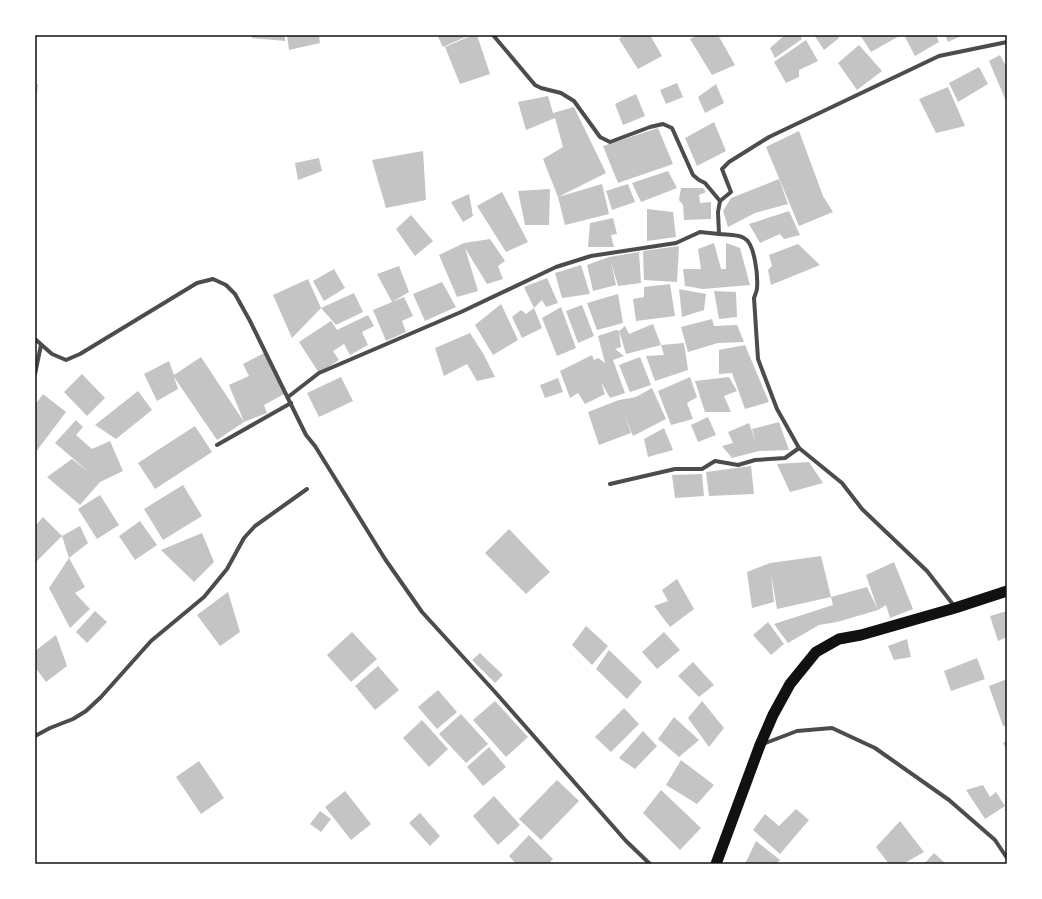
<svg xmlns="http://www.w3.org/2000/svg" width="1042" height="899" viewBox="0 0 1042 899" font-family="'Work Sans',sans-serif">
<style>
.building{fill:#c4c4c4}
.lines{fill:none;stroke-linecap:round;stroke-linejoin:round}
.minor{stroke:#4c4c4c;stroke-width:4}
.trunk{stroke:#111;stroke-width:11}
.neatline{fill:none;stroke:#111;stroke-width:1.5}
</style>
<rect width="100%" height="100%" fill="#fff"/>
<g class="building">
<polygon points="252,35 285,35 285,41 252,38"/>
<polygon points="287,35 319,35 320,43 289,50"/>
<polygon points="437,35 470,35 443,47"/>
<polygon points="473,35 477,35 490,74 460,84 445,47"/>
<polygon points="624,35 650,35 662,56 638,69 619,39"/>
<polygon points="699,35 718,35 735,65 712,75 690,39"/>
<polygon points="785,35 800,35 802,39 775,58 770,48"/>
<polygon points="814,35 837,35 839,38 824,50"/>
<polygon points="860,35 901,35 871,52"/>
<polygon points="904,35 936,35 939,42 915,56"/>
<polygon points="945,35 963,35 948,42"/>
<polygon points="806,40 818,61 799,70 799,77 786,83 774,62"/>
<polygon points="859,45 882,71 857,90 838,63"/>
<polygon points="1000,55 1007,68 1007,100 1006,101 989,61"/>
<polygon points="979,67 988,84 958,102 949,83"/>
<polygon points="677,83 683,97 666,104 660,90"/>
<polygon points="35,84 38,84 36,102 35,102"/>
<polygon points="716,84 724,103 705,113 698,97"/>
<polygon points="948,87 965,126 936,133 919,99"/>
<polygon points="636,94 645,116 623,125 615,104"/>
<polygon points="548,96 553,113 574,107 606,173 558,197 602,184 609,214 565,225 558,197 543,159 563,147 555,118 526,130 518,102"/>
<polygon points="714,122 726,151 697,166 685,138"/>
<polygon points="658,128 673,164 618,183 603,146"/>
<polygon points="799,131 823,196 833,212 799,226 766,147"/>
<polygon points="423,151 426,200 386,208 372,160"/>
<polygon points="319,158 322,171 298,180 295,163"/>
<polygon points="668,171 677,188 641,202 632,183"/>
<polygon points="779,179 788,204 755,213 728,227 723,211 731,198"/>
<polygon points="628,184 635,202 612,210 606,191"/>
<polygon points="681,188 703,188 706,192 699,195 700,203 711,202 711,219 684,220 683,205 679,200"/>
<polygon points="550,189 549,225 525,225 518,191"/>
<polygon points="502,192 528,242 506,252 477,206"/>
<polygon points="469,194 473,216 463,222 451,202"/>
<polygon points="647,209 673,212 676,237 647,241"/>
<polygon points="789,211 800,235 784,239 780,234 760,243 749,224"/>
<polygon points="411,215 433,241 415,256 396,229"/>
<polygon points="613,218 617,234 611,235 614,247 588,247 590,223"/>
<polygon points="490,239 505,261 498,266 503,279 487,284 465,248 478,291 457,297 439,255 464,243"/>
<polygon points="714,243 721,269 726,269 726,243 740,248 750,285 703,289 685,286 683,269 701,269 698,249"/>
<polygon points="798,244 820,265 771,285 768,270 772,266 769,255"/>
<polygon points="679,246 677,282 644,280 643,251"/>
<polygon points="639,252 641,283 618,286 611,262 616,285 593,291 587,265 609,257"/>
<polygon points="581,265 590,294 562,298 555,273"/>
<polygon points="399,266 409,292 392,302 404,297 413,316 402,321 406,332 386,341 373,310 392,302 377,274"/>
<polygon points="334,269 345,288 324,301 313,281"/>
<polygon points="547,278 558,303 546,307 542,300 534,308 542,328 522,338 512,317 521,310 526,314 534,308 524,287"/>
<polygon points="308,279 321,308 292,338 273,295"/>
<polygon points="442,282 456,307 425,321 413,294"/>
<polygon points="670,284 675,316 636,321 633,299 644,297 644,287"/>
<polygon points="679,289 706,294 704,310 682,317"/>
<polygon points="714,291 736,292 737,317 719,319"/>
<polygon points="354,293 363,312 336,325 321,308"/>
<polygon points="618,294 623,323 597,330 587,303"/>
<polygon points="501,304 518,340 493,355 475,325"/>
<polygon points="582,305 594,336 578,343 566,311"/>
<polygon points="561,307 576,348 557,356 542,318"/>
<polygon points="368,315 374,326 362,332 368,345 350,355 344,344 333,351 339,360 319,373 299,342 331,321 337,330"/>
<polygon points="712,319 714,326 737,325 744,342 718,343 688,352 681,327"/>
<polygon points="653,324 661,345 684,343 688,370 655,381 646,356 664,355 661,345 626,354 619,331 625,326 629,334"/>
<polygon points="616,330 619,331 621,347 615,349 624,356 613,360 625,393 610,398 601,382 605,394 585,404 578,393 570,398 560,371 592,355 594,360 598,358 605,363 598,336"/>
<polygon points="470,333 484,355 495,377 477,381 467,364 444,376 435,348"/>
<polygon points="745,345 769,402 745,409 732,373 719,374 719,350"/>
<polygon points="266,352 286,393 264,405 267,413 244,422 217,440 174,377 178,389 157,401 144,374 169,361 174,375 201,357 244,422 229,385 249,376 243,364"/>
<polygon points="640,357 651,385 630,392 619,365"/>
<polygon points="82,374 105,398 87,416 64,392"/>
<polygon points="341,377 353,401 319,417 307,393"/>
<polygon points="690,377 697,397 687,403 693,419 671,425 658,391"/>
<polygon points="729,377 737,391 724,396 731,412 705,412 695,381"/>
<polygon points="558,378 563,392 545,398 540,385"/>
<polygon points="652,388 666,419 633,436 624,414 631,433 599,445 588,412 619,400 636,397"/>
<polygon points="138,391 152,410 116,439 95,425"/>
<polygon points="43,394 66,412 35,453 35,405"/>
<polygon points="708,417 716,435 698,442 691,425"/>
<polygon points="76,420 83,427 76,435 92,449 110,441 123,471 100,482 80,505 47,477 72,459 89,472 55,443"/>
<polygon points="779,422 789,450 759,451 732,458 722,446 733,443 728,432 749,423 756,443 752,429"/>
<polygon points="195,426 212,452 155,489 138,463"/>
<polygon points="664,428 673,450 648,457 644,439"/>
<polygon points="809,462 823,483 790,492 777,464"/>
<polygon points="751,466 754,494 709,496 706,472"/>
<polygon points="702,474 704,496 675,498 672,475"/>
<polygon points="183,485 202,516 163,540 144,509"/>
<polygon points="100,495 119,525 97,539 78,509"/>
<polygon points="43,517 62,536 35,563 35,526"/>
<polygon points="140,521 157,545 135,560 119,536"/>
<polygon points="80,526 88,543 69,558 62,536"/>
<polygon points="509,529 550,572 526,594 485,553"/>
<polygon points="202,533 214,562 194,582 161,550"/>
<polygon points="821,556 831,597 867,587 878,610 837,622 819,625 788,643 774,624 833,605 831,597 777,609 771,574 774,602 752,608 747,572 770,563"/>
<polygon points="69,558 85,587 75,593 90,609 70,628 49,588"/>
<polygon points="894,562 913,609 890,618 886,605 878,610 866,575"/>
<polygon points="677,579 694,609 670,627 654,606 668,601 662,590"/>
<polygon points="228,592 240,632 220,646 197,615"/>
<polygon points="95,611 107,622 87,643 76,632"/>
<polygon points="1007,611 1007,637 998,641 990,616"/>
<polygon points="768,622 784,644 771,655 753,635"/>
<polygon points="586,626 608,646 592,665 572,645"/>
<polygon points="352,632 377,659 351,682 327,655"/>
<polygon points="664,632 680,650 657,669 642,652"/>
<polygon points="56,635 67,666 46,682 35,667 35,651"/>
<polygon points="907,639 911,657 894,660 888,646"/>
<polygon points="609,650 642,682 627,699 596,669"/>
<polygon points="480,653 503,675 495,683 472,660"/>
<polygon points="977,658 985,679 951,691 944,671"/>
<polygon points="693,662 714,685 699,697 678,676"/>
<polygon points="378,666 399,690 375,710 355,686"/>
<polygon points="1007,679 1007,725 1003,726 989,686"/>
<polygon points="438,690 457,712 437,729 418,707"/>
<polygon points="495,701 528,737 506,757 473,720"/>
<polygon points="702,701 724,728 709,747 688,718"/>
<polygon points="624,708 639,724 611,752 595,737"/>
<polygon points="461,714 488,744 466,763 439,734"/>
<polygon points="674,717 699,740 679,757 658,739"/>
<polygon points="422,720 448,749 429,767 403,738"/>
<polygon points="643,731 657,746 635,769 619,758"/>
<polygon points="1007,741 1007,750 1003,743"/>
<polygon points="489,747 506,767 483,786 467,767"/>
<polygon points="681,760 714,785 697,804 666,785"/>
<polygon points="199,761 224,798 201,814 176,777"/>
<polygon points="557,780 579,801 541,840 519,819"/>
<polygon points="983,785 990,797 996,792 1005,806 985,819 966,790"/>
<polygon points="661,790 701,828 680,850 643,813"/>
<polygon points="345,791 371,824 351,840 325,807"/>
<polygon points="494,796 520,825 498,845 473,816"/>
<polygon points="796,809 809,820 780,854 753,830 765,814 779,826"/>
<polygon points="320,811 331,819 321,832 310,824"/>
<polygon points="420,813 440,836 430,846 409,823"/>
<polygon points="900,821 924,852 903,864 889,864 876,847"/>
<polygon points="529,835 553,859 548,864 516,864 509,856"/>
<polygon points="756,841 780,860 776,864 745,864"/>
<polygon points="934,853 946,864 924,864"/>
</g>
<g class="lines">
<g class="minor">
<polyline points="493,35 535,85 541,88 561,93 574,101 600,137 610,142 650,127 663,124 672,128 693,175 699,180 705,183 720,201"/>
<polyline points="35,339 52,354 66,360 80,354 197,283 213,279 226,285 235,294 250,321 306,435 315,446 385,559 422,612 495,692 626,841 650,864"/>
<polyline points="35,374 41,345"/>
<polyline points="288,397 319,373 461,312 556,267 591,256 676,243 700,232 719,234"/>
<polyline points="217,445 291,403"/>
<polyline points="610,484 675,469 702,469 715,461 738,465 755,460 785,458 799,448"/>
<path d="M 955,607 L 927,571 L 862,509 L 842,483 L 799,448 L 777,409 L 758,359 L 754,298 C 755,295 757,291 757,288 C 758,277 755,243 744,238 C 737,234 727,235 719,234 L 718,212 L 720,201 L 731,192 L 722,169 L 729,162 L 769,137 L 939,56 L 1007,42"/>
<polyline points="35,736 50,728 73,719 86,711 101,697 151,641 204,597 227,569 244,538 255,526 307,489"/>
<polyline points="763,744 797,731 832,728 875,748 949,800 995,840 1007,858"/>
</g>
<polyline class="trunk" points="716,864 760,745 773,715 790,684 816,652 839,639 861,635 955,608 1007,591"/>
</g>
<rect width="1042" height="899" fill="none" stroke="#ffffff" stroke-width="72"/>
<rect x="36" y="36" width="970" height="827" class="neatline"/>
</svg>
